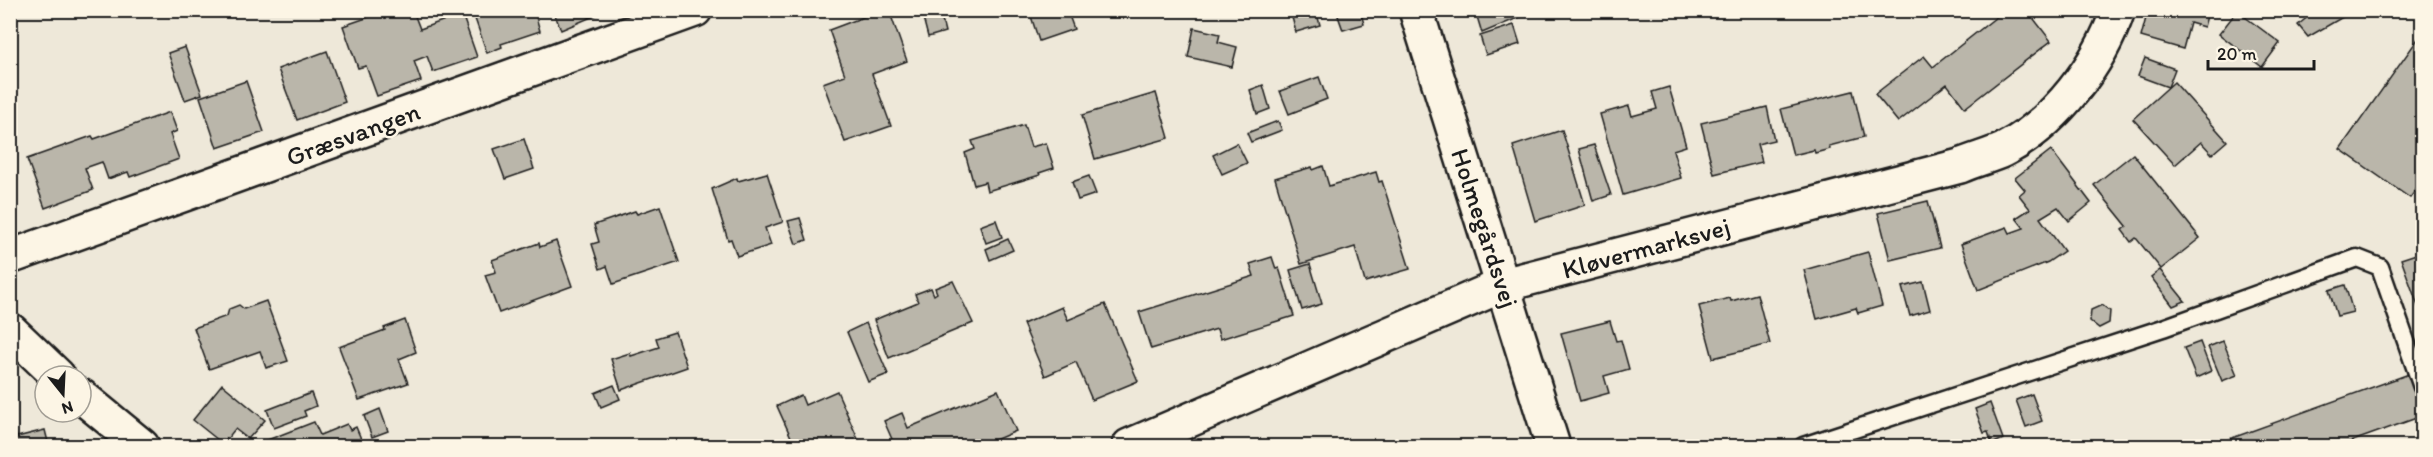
<svg xmlns="http://www.w3.org/2000/svg" width="2433" height="457" viewBox="0 0 2433 457" font-family="Itim,sans-serif">
<style>
.building{fill:#bab6aa;stroke:#1c1c1c;stroke-width:1.5}
.lines{fill:none;stroke-linecap:round;stroke-linejoin:round}
.service-casing{stroke:#1c1c1c;stroke-width:21}
.minor-casing{stroke:#1c1c1c;stroke-width:38}
.tertiary-casing{stroke:#1c1c1c;stroke-width:38}
.service{stroke:#fcf5e5;stroke-width:16}
.minor{stroke:#fcf5e5;stroke-width:33}
.tertiary{stroke:#fcf5e5;stroke-width:33}
.labels{text-anchor:middle;dominant-baseline:central;stroke-width:5;stroke-linejoin:round;paint-order:stroke}
.street-label{font-size:26px;fill:#1c1c1c;stroke:#fcf5e5}
</style>
<rect width="100%" height="100%" fill="#eee8d9"/>
<filter id="ink" filterUnits="userSpaceOnUse"><feTurbulence type="fractalNoise" baseFrequency=".0167" numOctaves="2"/><feDisplacementMap in="SourceGraphic" scale="12" xChannelSelector="R" yChannelSelector="G"/><feConvolveMatrix kernelMatrix="1 2 1 2 8 2 1 2 1" color-interpolation-filters="sRGB"/></filter>
<g filter="url(#ink)">
<g class="building">
<polygon points="366,10 387,10 388,15 396,12 398,16 413,11 420,29 462,14 477,57 433,72 427,56 414,61 421,81 377,96 366,66 358,68 343,26 369,17"/>
<polygon points="472,10 534,10 540,31 501,44 502,47 487,53"/>
<polygon points="553,10 608,10 561,30"/>
<polygon points="882,10 889,10 907,61 872,74 891,126 845,142 823,83 845,75 829,30"/>
<polygon points="921,10 956,10 958,16 942,20 945,32 928,37"/>
<polygon points="1029,10 1067,10 1074,29 1039,41"/>
<polygon points="1290,10 1330,10 1317,14 1320,25 1296,32"/>
<polygon points="1341,10 1360,10 1364,24 1343,30 1337,13"/>
<polygon points="1475,10 1537,10 1482,33"/>
<polygon points="2005,10 2027,10 2051,41 1965,108 1947,84 1898,122 1875,94 1924,56 1933,67"/>
<polygon points="2148,10 2204,10 2208,12 2204,27 2190,23 2183,49 2141,37"/>
<polygon points="2316,10 2355,10 2308,37 2298,25"/>
<polygon points="2237,11 2280,43 2262,67 2219,34"/>
<polygon points="1514,25 1520,44 1486,55 1480,36"/>
<polygon points="1194,28 1220,34 1218,42 1237,47 1232,67 1188,57"/>
<polygon points="2422,33 2422,181 2410,198 2340,149"/>
<polygon points="185,47 202,94 185,100 168,53"/>
<polygon points="327,51 345,102 297,120 278,69"/>
<polygon points="2145,58 2175,69 2168,87 2138,76"/>
<polygon points="1319,77 1327,99 1289,114 1280,91"/>
<polygon points="246,81 264,132 217,148 200,97"/>
<polygon points="2174,82 2227,141 2212,154 2201,142 2175,165 2133,119"/>
<polygon points="1263,85 1270,109 1257,114 1250,90"/>
<polygon points="1669,87 1686,146 1673,150 1681,178 1623,195 1600,114 1629,106 1632,116 1657,109 1652,92"/>
<polygon points="1853,91 1864,137 1829,146 1830,149 1815,153 1814,150 1793,155 1781,109"/>
<polygon points="1156,93 1169,138 1095,159 1082,115"/>
<polygon points="1767,107 1774,140 1757,144 1762,162 1714,174 1701,123"/>
<polygon points="170,112 177,131 170,134 179,159 130,177 128,172 108,179 102,162 85,168 93,190 45,208 27,159 92,136 94,139"/>
<polygon points="1278,121 1282,130 1251,142 1247,133"/>
<polygon points="1024,125 1031,147 1046,143 1054,168 1039,173 1040,175 987,191 985,182 974,185 965,153 975,149 972,141"/>
<polygon points="1562,130 1585,205 1535,221 1513,146"/>
<polygon points="524,139 534,169 505,179 494,149"/>
<polygon points="1237,143 1247,163 1222,174 1213,155"/>
<polygon points="1594,145 1611,195 1593,201 1579,149"/>
<polygon points="2051,150 2091,203 2069,221 2058,207 2040,218 2064,251 2048,262 1978,290 1961,244 2007,227 2010,233 2024,228 2016,218 2030,209 2019,195 2025,190 2015,178"/>
<polygon points="2133,154 2200,238 2161,269 2136,238 2131,242 2122,230 2127,226 2094,185"/>
<polygon points="1323,166 1329,186 1376,172 1379,182 1382,181 1410,269 1365,282 1355,247 1301,264 1275,178 1312,167 1313,170"/>
<polygon points="767,173 783,222 765,228 771,245 737,256 731,239 728,240 712,189 737,178 738,181"/>
<polygon points="1089,176 1096,194 1078,200 1072,182"/>
<polygon points="10,194 18,217 10,220"/>
<polygon points="1928,201 1940,248 1890,260 1878,213"/>
<polygon points="660,206 679,262 613,284 607,266 600,269 592,244 599,242 594,225 635,211 637,214"/>
<polygon points="800,218 807,240 796,244 788,221"/>
<polygon points="996,220 1002,237 986,243 980,226"/>
<polygon points="1008,239 1013,250 990,260 986,249"/>
<polygon points="556,241 572,286 499,313 485,275 496,272 492,260 539,243 540,247"/>
<polygon points="1868,252 1882,306 1858,313 1856,308 1817,319 1804,270"/>
<polygon points="2422,252 2422,317 2401,259"/>
<polygon points="1272,257 1276,269 1279,268 1294,316 1220,339 1217,329 1151,349 1139,312 1254,276 1250,264"/>
<polygon points="1310,264 1322,304 1302,310 1290,270"/>
<polygon points="2160,270 2185,301 2173,306 2151,277"/>
<polygon points="953,281 973,323 889,358 874,320 918,302 915,294 931,288 934,295 937,293 935,288"/>
<polygon points="1923,282 1930,310 1910,316 1902,287"/>
<polygon points="2345,285 2353,312 2337,316 2329,290"/>
<polygon points="1757,294 1770,344 1713,358 1699,306 1730,298 1731,301"/>
<polygon points="266,301 288,361 266,368 260,351 209,369 194,328 227,316 229,309 239,305 244,309"/>
<polygon points="1105,304 1138,381 1092,400 1076,362 1045,376 1023,324 1062,307 1068,320"/>
<polygon points="2102,305 2110,311 2109,323 2099,328 2090,321 2091,310"/>
<polygon points="405,320 416,352 399,359 408,383 359,400 339,347 385,330 384,328"/>
<polygon points="1610,321 1616,341 1621,340 1629,369 1604,376 1609,393 1580,401 1561,333"/>
<polygon points="866,323 888,374 868,382 847,332"/>
<polygon points="675,332 687,367 621,390 611,359 630,353 631,356 659,347 656,338"/>
<polygon points="2223,341 2237,375 2222,381 2208,347"/>
<polygon points="2200,342 2211,371 2196,378 2184,348"/>
<polygon points="2409,374 2422,416 2339,446 2210,446"/>
<polygon points="222,384 265,420 248,439 235,429 223,444 193,420"/>
<polygon points="614,385 620,399 601,407 595,393"/>
<polygon points="998,390 1016,431 981,446 895,446 884,421 902,413 908,428"/>
<polygon points="837,391 861,446 795,446 777,406 801,395 805,405"/>
<polygon points="311,393 316,406 304,411 306,416 274,428 267,410"/>
<polygon points="2032,394 2042,421 2026,427 2016,400"/>
<polygon points="1990,403 2003,439 1992,444 1988,432 1984,433 1975,409"/>
<polygon points="380,409 388,431 372,437 364,416"/>
<polygon points="10,414 17,437 45,430 49,446 10,446"/>
<polygon points="314,422 320,435 347,424 350,430 356,427 364,446 252,446"/>
</g>
<g class="lines">
<g class="service-casing">
<polyline id="service" points="1803,446 2163,328 2357,258 2380,267 2422,387"/>
</g>
<g class="minor-casing">
<g id="minor">
<polyline points="1416,10 1553,446"/>
<polyline points="10,257 695,10"/>
<path d="M 1129,446 L 1503,285 L 1960,166 C 1974,160 1990,156 2003,150 C 2055,124 2100,64 2118,10"/>
</g>
</g>
<g class="tertiary-casing">
<g id="tertiary">
<polyline points="10,330 58,376"/>
<polyline points="81,396 142,446"/>
</g>
</g>
<use href="#service" class="service"/>
<use href="#minor" class="minor"/>
<use href="#tertiary" class="tertiary"/>
</g>
</g>
<g class="labels">
<g class="street-label">
<text transform="translate(353 134) rotate(-20)">Græsvangen</text>
<text transform="translate(1485 228) rotate(72)">Holmegårdsvej</text>
<text transform="translate(1646 248) rotate(-15)">Kløvermarksvej</text>
</g>
</g>
<rect width="2433" height="457" fill="none" stroke="#fcf5e5" stroke-width="36"/>
<rect x="18" y="18" width="2397" height="421" fill="none" stroke="#1c1c1c" stroke-width="2" filter="url(#ink)"/>
<g transform="translate(63 394) rotate(162)"><circle r="28" fill="#fcf5e5" stroke="#a29e95" stroke-width="1.5"/>
<path d="M0-4.5L10 22L0 15L-10 22Z" fill="#1c1c1c"/>
<text y="-9" font-size="16" font-weight="bold" text-anchor="middle" fill="#1c1c1c">N</text>
</g>
<path d="M2208 60v9h106v-9" fill="none" stroke="#1c1c1c" stroke-width="3"/>
<text x="2217" y="60" font-size="18" fill="#1c1c1c" stroke="#fcf5e5" stroke-width="4.5" paint-order="stroke">20 m</text>
</svg>
